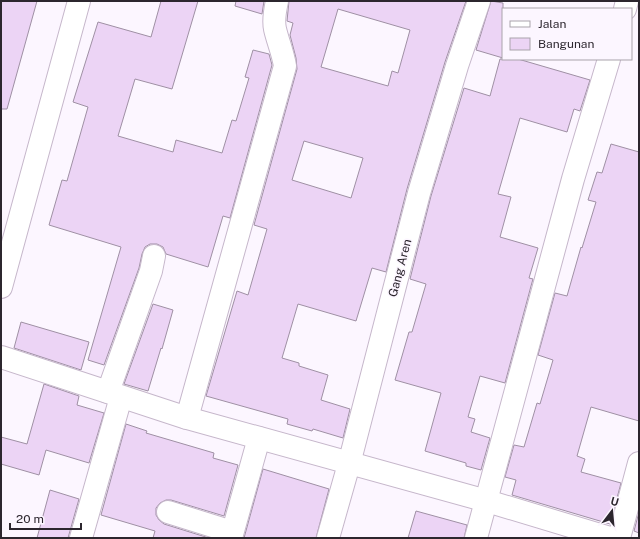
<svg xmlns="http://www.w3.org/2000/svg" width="640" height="539" viewBox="0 0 640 539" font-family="'Public Sans',sans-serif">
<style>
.building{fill:#ecd4f5;stroke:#9f90a4;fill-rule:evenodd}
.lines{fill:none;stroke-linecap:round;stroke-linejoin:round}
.minor-casing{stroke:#c6b7cb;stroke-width:24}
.minor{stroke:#fff;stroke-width:22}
.labels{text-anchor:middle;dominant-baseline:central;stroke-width:3;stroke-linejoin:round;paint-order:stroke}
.street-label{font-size:12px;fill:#2c262e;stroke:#fcf6ff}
</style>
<rect width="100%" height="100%" fill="#fcf6ff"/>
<g class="building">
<polygon points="1,1 37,1 7,109 1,109"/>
<polygon points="161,1 198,1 172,89 135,79 118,136 173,152 176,140 222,153 232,120 236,121 249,78 245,77 253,50 269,54 272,65 230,218 223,216 208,267 166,254 163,247 157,244 150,244 145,247 142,254 139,268 104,365 88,360 121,247 49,225 62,180 67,181 88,107 73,102 98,22 151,37"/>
<polygon points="236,1 264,1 262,14 235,6"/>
<path d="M 289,1 L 466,1 L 445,62 L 407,189 L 386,272 L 372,268 L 356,321 L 298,304 L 282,358 L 299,363 L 299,366 L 328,375 L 321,400 L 350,409 L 343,438 L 313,429 L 312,431 L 287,424 L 288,419 L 206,396 L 237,291 L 248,295 L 267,229 L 254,225 L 297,69 L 296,58 L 290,35 L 293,23 L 287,21 ZM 338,9 L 410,30 L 398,73 L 392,71 L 388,86 L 321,67 ZM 304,141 L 363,158 L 351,198 L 292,180 Z"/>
<polygon points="491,1 503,3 503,58 476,50"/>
<polygon points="500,59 518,59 590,80 580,111 574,109 567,132 520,118 498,194 511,197 500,237 538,248 529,278 533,279 531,286 505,383 480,376 468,417 475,419 471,432 490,438 481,470 466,466 466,463 425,451 441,393 395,380 409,332 412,332 426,284 410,279 431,196 464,88 490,96"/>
<polygon points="611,144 639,152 639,421 591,407 577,456 585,459 581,472 621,483 610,524 512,495 516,480 505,477 514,445 524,447 537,403 540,404 553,360 538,355 555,293 567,296 581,247 582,248 596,202 588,200 597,172 602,173"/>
<polygon points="153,304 173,310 162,349 161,348 148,391 124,384"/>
<polygon points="21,322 89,342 81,370 14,348"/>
<polygon points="44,384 79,396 77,405 104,413 89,463 46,450 39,475 1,464 1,437 27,444"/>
<polygon points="126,424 147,431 146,433 214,453 213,458 238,465 224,516 171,500 166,500 160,503 156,508 156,515 159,520 164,524 209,538 153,538 155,531 101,515"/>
<polygon points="263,469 329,489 316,538 244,538"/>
<polygon points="50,490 79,499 68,538 37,538"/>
<polygon points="416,511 467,525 464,538 408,538"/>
<polygon points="639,512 639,533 634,531"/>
</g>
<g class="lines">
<g class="minor-casing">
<g id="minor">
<polyline points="625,9 627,1"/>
<polyline points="1,287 79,1"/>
<polyline points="1,357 187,418 487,501 610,538"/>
<polyline points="108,392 151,271 154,256"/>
<path d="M 187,418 L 285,66 C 283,53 278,42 275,29 C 273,20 275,10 277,1"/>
<polyline points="168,512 232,532"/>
<polyline points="81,538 121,397"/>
<polyline points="231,538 259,438"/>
<polyline points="328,538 349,464 419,193 457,66 479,1"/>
<polyline points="476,538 573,179 609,59"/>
<polyline points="619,538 639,463"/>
</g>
</g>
<use href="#minor" class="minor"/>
</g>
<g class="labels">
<g class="street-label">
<text transform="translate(400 268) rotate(-75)">Gang Aren</text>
</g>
</g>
<rect width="640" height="539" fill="none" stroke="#2c262e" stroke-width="4"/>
<rect x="502" y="8" width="130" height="52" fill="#fcf6ff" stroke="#a9a3ab"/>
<rect x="510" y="21" width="20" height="6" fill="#ffffff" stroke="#a9a3ab"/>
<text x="538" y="28" font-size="12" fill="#2c262e">Jalan</text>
<rect x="510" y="38" width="20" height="12" fill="#ecd4f5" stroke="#a9a3ab"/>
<text x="538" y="48" font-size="12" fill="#2c262e">Bangunan</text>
<g transform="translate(612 511) rotate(16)" stroke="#fcf6ff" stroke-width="3" paint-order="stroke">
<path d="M0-3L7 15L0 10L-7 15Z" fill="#2c262e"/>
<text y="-6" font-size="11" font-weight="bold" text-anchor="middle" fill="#2c262e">U</text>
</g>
<path d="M10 523v6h71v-6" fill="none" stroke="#2c262e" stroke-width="2"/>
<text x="16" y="523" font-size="12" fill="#2c262e" stroke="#fcf6ff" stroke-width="3" paint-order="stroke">20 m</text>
</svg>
